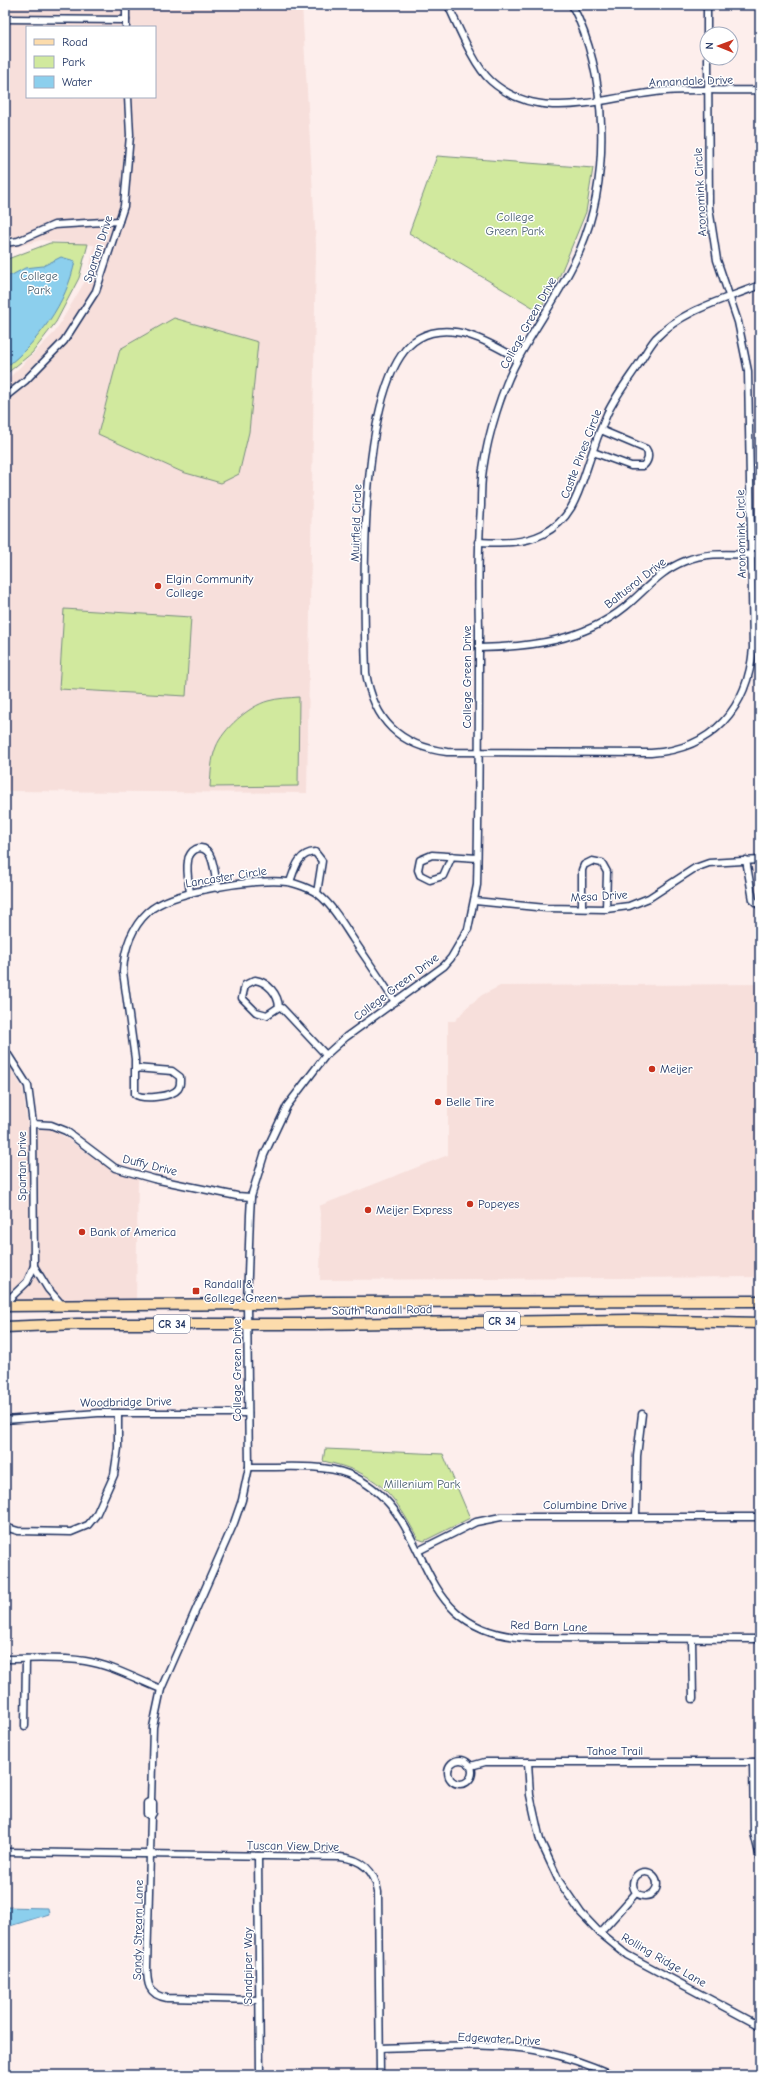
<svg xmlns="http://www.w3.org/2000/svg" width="765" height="2080" viewBox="0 0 765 2080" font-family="'Comic Neue',sans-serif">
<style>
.built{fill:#f7dfdb;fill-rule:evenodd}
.green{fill:#d1e99e;stroke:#768c7e}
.water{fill:#8ccfed;stroke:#5f8fb4}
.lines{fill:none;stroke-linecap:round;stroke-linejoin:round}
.street-casing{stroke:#1b2f5e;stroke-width:9}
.primary-casing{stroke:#1b2f5e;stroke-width:13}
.street{stroke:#fff;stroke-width:6}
.primary{stroke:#fcdcac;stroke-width:10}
.poi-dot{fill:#c8321e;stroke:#fff;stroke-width:1.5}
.labels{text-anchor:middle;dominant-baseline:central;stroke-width:3;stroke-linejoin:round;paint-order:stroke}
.shield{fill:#fff;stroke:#5f6d8e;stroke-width:1}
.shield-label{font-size:11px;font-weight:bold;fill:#1b2f5e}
.street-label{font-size:12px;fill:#1b2f5e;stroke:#fff}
.park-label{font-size:12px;fill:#485e6e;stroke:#fff}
.poi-label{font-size:12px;fill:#1b2f5e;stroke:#fff;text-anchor:start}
</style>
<rect width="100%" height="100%" fill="#fdeeec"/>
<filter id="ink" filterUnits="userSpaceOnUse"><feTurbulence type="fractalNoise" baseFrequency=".025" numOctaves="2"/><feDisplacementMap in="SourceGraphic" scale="8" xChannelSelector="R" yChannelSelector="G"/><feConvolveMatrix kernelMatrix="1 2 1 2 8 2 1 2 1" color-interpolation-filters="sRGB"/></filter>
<g filter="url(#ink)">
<g class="built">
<path d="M 5,5 L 302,5 L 316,245 L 307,793 L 5,791 L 5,380 L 10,377 L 55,332 L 88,276 L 94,245 L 41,240 L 5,250 ZM 27,27 L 155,27 L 155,97 L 27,97 Z"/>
<polygon points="760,984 760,1277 320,1280 321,1221 319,1206 448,1155 448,1021 455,1021 467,1007 482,995 500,986"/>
<polygon points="5,1057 23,1090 28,1129 53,1129 113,1171 138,1179 136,1301 5,1301"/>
</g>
<g class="green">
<polygon points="437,156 593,168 586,212 560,275 539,311 409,233"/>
<polygon points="50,243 88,244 79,278 56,322 32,353 5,375 5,260"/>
<polygon points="174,318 258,342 249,432 239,474 221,483 182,472 98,434 120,349"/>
<polygon points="64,609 191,617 186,696 59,689"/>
<path d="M 299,697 L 298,786 L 210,787 C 211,774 211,759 216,747 C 223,729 249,706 268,701 C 278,698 289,698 299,697 Z"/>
<path d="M 325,1449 L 443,1454 L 470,1518 L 424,1541 L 418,1539 C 393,1492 378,1473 323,1461 Z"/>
</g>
<g class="water">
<path d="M 61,257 L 75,261 C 67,303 38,342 5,368 L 5,275 L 12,275 L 25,268 L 43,266 Z"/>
<polygon points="5,1907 48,1908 49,1914 10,1926 5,1925"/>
</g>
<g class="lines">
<g class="street-casing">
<g id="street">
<polyline points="126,5 126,27"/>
<path d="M 448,5 C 458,26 474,66 491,81 C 542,126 607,95 666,91 C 697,89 729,91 760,90"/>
<polyline points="707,5 707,34"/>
<polyline points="5,19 126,20"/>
<polyline points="5,243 18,241 54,225 119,221"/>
<path d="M 518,359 C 489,342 452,320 419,338 C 355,374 364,606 366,673 C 374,721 400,746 447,752 L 651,753 C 713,749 748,708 753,648 L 748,371 L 738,322 L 717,260 L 709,208 L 708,58"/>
<polyline points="5,397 25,381 64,341 96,291 124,206 130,135 128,97"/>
<path d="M 593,452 L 631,466 L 643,466 C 648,462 650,455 646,449 L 601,430"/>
<path d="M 478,542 C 501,543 523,544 543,534 C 573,519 579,491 589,462 C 594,446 600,430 607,414 C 615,397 627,381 638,365 C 644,356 649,346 656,338 C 684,309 724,300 760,285"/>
<path d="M 479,648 C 530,647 583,641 625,607 C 645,591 659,571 685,561 C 708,551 736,555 760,555"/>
<polyline points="452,856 443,876 430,880 420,875 418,870 420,860 432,855 477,858"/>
<polyline points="746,860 753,900 760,906"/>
<path d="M 290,882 C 295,868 298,853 315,852 L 322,861 L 317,893"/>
<path d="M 190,893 C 189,883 186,871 188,861 C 188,856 192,851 196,849 C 214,842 215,877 217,888"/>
<polyline points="475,901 546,908 606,909 629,906 649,898 695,868 709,863 760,860"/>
<polyline points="582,908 582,870 584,865 592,861 602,863 607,872 606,909"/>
<path d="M 279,1007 L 267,1015 L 256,1012 L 242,998 L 245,985 L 255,980 C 268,982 278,994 279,1007 L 282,1008 L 326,1055"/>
<polyline points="5,1050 28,1086 33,1124 34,1266 27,1282 5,1303"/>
<path d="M 135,1068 L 172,1071 L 180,1077 C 180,1081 181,1085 178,1089 C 172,1097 142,1100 135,1094 L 135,1059 L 123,972 C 124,950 131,928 148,912 C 170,891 257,878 287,882 C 296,883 311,889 318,894 C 333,906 343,924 353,939 C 367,960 382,981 395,1002"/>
<polyline points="33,1124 51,1125 66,1131 115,1168 154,1179 237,1196 251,1197"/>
<polyline points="34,1266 48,1289 63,1306"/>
<polyline points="5,1420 98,1413 248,1413"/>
<path d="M 249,1467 C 277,1468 321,1463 348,1474 C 443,1514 402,1635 532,1638 L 760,1639"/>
<polyline points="636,1516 637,1456 642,1414"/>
<polyline points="5,1527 18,1531 71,1532 88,1525 96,1515 114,1475 118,1448 118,1413"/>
<polyline points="418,1551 476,1522 501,1517 760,1517"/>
<polyline points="692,1640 693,1699"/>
<path d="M 5,1659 C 31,1659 59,1657 85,1661 C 111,1665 136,1679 161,1689"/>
<polyline points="25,1726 26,1659"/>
<circle cx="460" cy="1772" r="12"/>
<polyline points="528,1762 530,1795 540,1840 559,1881 581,1913 600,1933 627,1955 760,2026"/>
<polyline points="753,1762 754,1833 760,1858"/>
<polyline points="471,1766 485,1762 760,1762"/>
<polyline points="151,1816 147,1814 147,1803 151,1801"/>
<path d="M 5,1852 L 340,1857 C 361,1859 375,1870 378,1892 L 380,2075"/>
<polyline points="258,1856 260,2075"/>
<circle cx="645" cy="1884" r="12"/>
<polyline points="600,1933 636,1893"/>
<path d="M 259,2000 L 167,1998 C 148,1995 147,1983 147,1967 L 151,1816 L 153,1813 L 153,1803 L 151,1801 L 153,1727 L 161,1689 L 234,1523 L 242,1500 L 249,1467 L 247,1304 L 250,1215 L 251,1197 L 264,1155 L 287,1106 L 326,1055 L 346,1037 L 444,966 L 451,958 L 468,929 L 477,885 C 479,800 479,714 479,629 C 478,588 478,547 481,506 C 481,494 481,481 483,469 C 488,434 502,388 519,357 C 539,321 564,287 580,250 C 611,177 608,75 572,5"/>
<path d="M 380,2048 C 433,2047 491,2041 544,2052 C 568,2057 590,2065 613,2075"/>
</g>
</g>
<g class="primary-casing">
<g id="primary">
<polyline points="5,1306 270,1304 326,1302 760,1301"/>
<polyline points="5,1327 77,1324 317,1324 631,1320 760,1323"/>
</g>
</g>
<use href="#street" class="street"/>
<use href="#primary" class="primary"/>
</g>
</g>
<g class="poi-dot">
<circle cx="158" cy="586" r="4"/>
<circle cx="652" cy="1069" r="4"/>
<circle cx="438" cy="1102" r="4"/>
<circle cx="470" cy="1204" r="4"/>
<circle cx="368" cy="1210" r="4"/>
<circle cx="82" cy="1232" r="4"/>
<rect x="192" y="1287" width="8" height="8" rx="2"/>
</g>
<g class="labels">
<g class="shield">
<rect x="484" y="1312" width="36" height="18" rx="3"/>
<rect x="154" y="1315" width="36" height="18" rx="3"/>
</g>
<g class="shield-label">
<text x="502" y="1321">CR 34</text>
<text x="172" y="1324">CR 34</text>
</g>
<g class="street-label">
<text transform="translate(691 81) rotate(-2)">Annandale Drive</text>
<text transform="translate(700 192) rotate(-93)">Aronomink Circle</text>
<text transform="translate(98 249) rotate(-72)">Spartan Drive</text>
<text transform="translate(528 323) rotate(-61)">College Green Drive</text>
<text transform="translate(581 454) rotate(-69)">Castle Pines Circle</text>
<text transform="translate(356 523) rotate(-88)">Muirfield Circle</text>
<text transform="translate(741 534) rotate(-91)">Aronomink Circle</text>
<text transform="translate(635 583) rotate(-38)">Baltusrol Drive</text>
<text transform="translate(467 677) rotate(-90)">College Green Drive</text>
<text transform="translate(226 877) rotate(-9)">Lancaster Circle</text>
<text transform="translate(599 896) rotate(-3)">Mesa Drive</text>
<text transform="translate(396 987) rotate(-37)">College Green Drive</text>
<text transform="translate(150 1165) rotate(14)">Duffy Drive</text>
<text transform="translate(22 1166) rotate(-90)">Spartan Drive</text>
<text transform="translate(382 1310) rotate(-1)">South Randall Road</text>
<text transform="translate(237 1370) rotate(-90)">College Green Drive</text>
<text transform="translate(126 1402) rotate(-1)">Woodbridge Drive</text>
<text x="585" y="1505">Columbine Drive</text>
<text transform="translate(549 1626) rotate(2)">Red Barn Lane</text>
<text x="615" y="1751">Tahoe Trail</text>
<text transform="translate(293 1846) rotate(1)">Tuscan View Drive</text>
<text transform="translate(138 1930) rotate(-89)">Sandy Stream Lane</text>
<text transform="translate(664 1960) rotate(30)">Rolling Ridge Lane</text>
<text transform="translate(248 1966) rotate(-90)">Sandpiper Way</text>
<text transform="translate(499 2039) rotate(3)">Edgewater Drive</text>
</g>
<g class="park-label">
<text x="515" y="217">College<tspan x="515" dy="14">Green Park</tspan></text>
<text x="39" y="276">College<tspan x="39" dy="14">Park</tspan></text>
<text x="422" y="1484">Millenium Park</text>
</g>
<g class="poi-label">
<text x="166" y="579">Elgin Community<tspan x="166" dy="14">College</tspan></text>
<text x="660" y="1069">Meijer</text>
<text x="446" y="1102">Belle Tire</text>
<text x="478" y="1204">Popeyes</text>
<text x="376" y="1210">Meijer Express</text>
<text x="90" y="1232">Bank of America</text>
<text x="204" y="1284">Randall &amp;<tspan x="204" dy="14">College Green</tspan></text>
</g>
</g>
<rect width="765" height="2080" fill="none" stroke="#fff" stroke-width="20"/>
<rect x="10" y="10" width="745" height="2060" fill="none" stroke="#1b2f5e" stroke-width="1.5" filter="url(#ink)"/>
<rect x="26" y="26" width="130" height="72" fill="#ffffff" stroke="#a4acbf"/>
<rect x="34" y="39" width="20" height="6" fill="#fcdcac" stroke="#a4acbf"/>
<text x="62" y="46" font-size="12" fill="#1b2f5e">Road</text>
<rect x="34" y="56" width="20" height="12" fill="#d1e99e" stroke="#a4acbf"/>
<text x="62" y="66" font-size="12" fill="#1b2f5e">Park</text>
<rect x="34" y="76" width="20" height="12" fill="#8ccfed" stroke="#a4acbf"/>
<text x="62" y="86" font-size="12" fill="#1b2f5e">Water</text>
<g transform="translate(719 46) rotate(271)"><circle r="19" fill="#ffffff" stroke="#a4acbf"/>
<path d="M0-3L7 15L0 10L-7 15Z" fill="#c8321e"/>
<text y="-6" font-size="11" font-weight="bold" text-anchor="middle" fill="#1b2f5e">N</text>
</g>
</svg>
